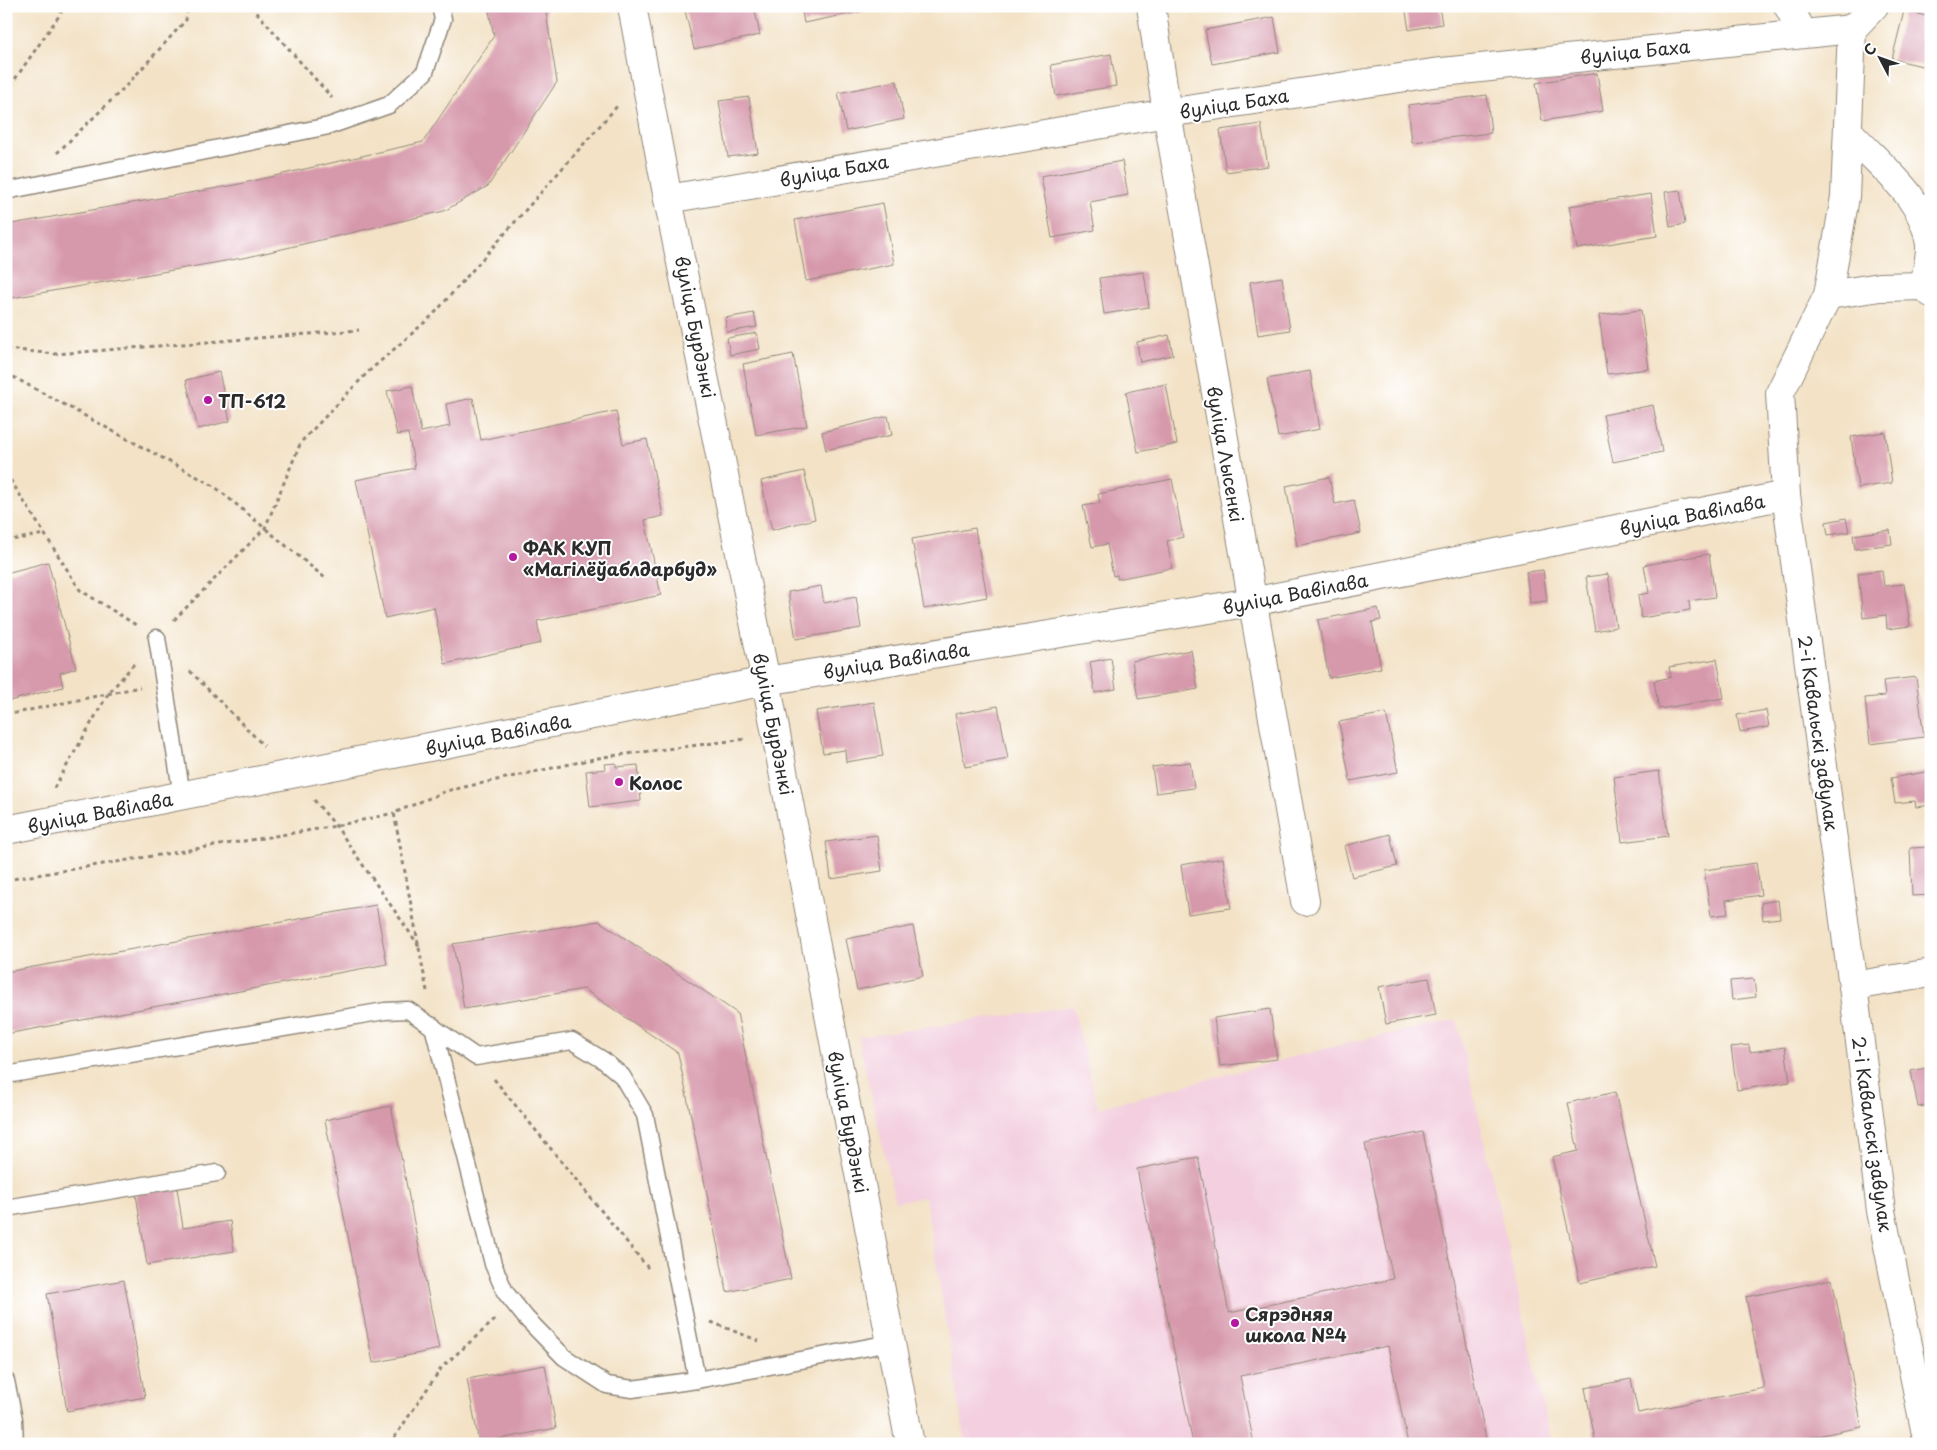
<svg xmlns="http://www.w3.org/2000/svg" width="1937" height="1450" viewBox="0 0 1937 1450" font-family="'Playpen Sans',sans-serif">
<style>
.built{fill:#f3cfdf}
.building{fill:#d698ab}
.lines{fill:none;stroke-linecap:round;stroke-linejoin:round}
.service-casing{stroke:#8f8678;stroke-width:19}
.minor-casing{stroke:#8f8678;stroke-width:30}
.path{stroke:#8f8678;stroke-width:3;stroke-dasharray:4 4;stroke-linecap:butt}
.service{stroke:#fff;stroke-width:16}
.minor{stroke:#fff;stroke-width:28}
.poi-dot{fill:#b5179e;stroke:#fff;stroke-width:2}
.labels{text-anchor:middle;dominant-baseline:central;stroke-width:4;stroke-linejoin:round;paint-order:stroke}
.street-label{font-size:18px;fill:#2b2b2b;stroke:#fff}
.poi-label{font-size:18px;font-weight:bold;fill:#2b2b2b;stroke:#fff;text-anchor:start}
</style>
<rect width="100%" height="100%" fill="#fff"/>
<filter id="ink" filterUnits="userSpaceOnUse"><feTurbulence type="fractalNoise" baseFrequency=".02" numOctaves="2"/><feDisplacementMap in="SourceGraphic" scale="10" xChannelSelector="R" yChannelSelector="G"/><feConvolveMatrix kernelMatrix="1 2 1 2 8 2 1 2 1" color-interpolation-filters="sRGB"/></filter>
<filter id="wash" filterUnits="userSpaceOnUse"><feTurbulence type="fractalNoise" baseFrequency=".0096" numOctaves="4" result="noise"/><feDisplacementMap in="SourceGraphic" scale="20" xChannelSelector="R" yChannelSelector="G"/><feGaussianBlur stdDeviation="1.12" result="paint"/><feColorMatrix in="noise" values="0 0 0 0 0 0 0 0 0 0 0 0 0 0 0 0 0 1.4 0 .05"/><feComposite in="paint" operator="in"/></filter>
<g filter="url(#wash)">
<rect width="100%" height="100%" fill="#f3e2c6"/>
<polygon class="built" points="1073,1006 1098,1108 1351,1042 1457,1020 1552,1444 966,1444 925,1197 895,1202 858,1037"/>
<g id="blocks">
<g class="building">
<polygon points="488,6 545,6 557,82 488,186 444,211 248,257 6,299 6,225 235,185 423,142 494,36"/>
<polygon points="684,6 754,6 760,35 694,49"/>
<polygon points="801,6 867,6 868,10 804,23"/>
<polygon points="1405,6 1439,6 1442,24 1409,30"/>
<polygon points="1904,11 1931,17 1931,68 1892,59"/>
<polygon points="1274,17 1280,52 1212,64 1205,30"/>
<polygon points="1111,54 1116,86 1056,96 1051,65"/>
<polygon points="1597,73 1603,111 1542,121 1536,83"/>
<polygon points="897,81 904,119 846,131 838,93"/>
<polygon points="1487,95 1491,133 1412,142 1408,105"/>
<polygon points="749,97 758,153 728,157 719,101"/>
<polygon points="1261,124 1268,166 1226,172 1220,130"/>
<polygon points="1122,161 1128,195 1090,202 1095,230 1052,238 1041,176"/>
<polygon points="1680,190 1685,224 1670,227 1665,192"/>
<polygon points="1651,194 1657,236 1577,249 1569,206"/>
<polygon points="883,203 894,264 806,281 795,220"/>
<polygon points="1144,272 1149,307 1104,314 1099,278"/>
<polygon points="1282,277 1290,330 1258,335 1250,282"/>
<polygon points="1641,310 1649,369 1607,374 1599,315"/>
<polygon points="754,313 757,327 727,332 725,318"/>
<polygon points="757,333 760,349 730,355 727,338"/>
<polygon points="1169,335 1173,355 1140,362 1137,342"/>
<polygon points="793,354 807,426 756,435 743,364"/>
<polygon points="1310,371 1320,429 1278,437 1267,379"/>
<polygon points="219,372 230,421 198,429 186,380"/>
<polygon points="1166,384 1177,444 1138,452 1126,392"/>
<polygon points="412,386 421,432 450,426 446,404 473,398 481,440 616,411 623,444 647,439 663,516 645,520 661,595 537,621 541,643 445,664 434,607 385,618 356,480 415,468 408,433 397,435 387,391"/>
<polygon points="1653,405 1662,452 1613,462 1603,415"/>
<polygon points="888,416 892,435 826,450 822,432"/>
<polygon points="1885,432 1892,483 1858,488 1851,437"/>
<polygon points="804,471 815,519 772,530 761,481"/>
<polygon points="1329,477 1335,504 1354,500 1361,533 1297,546 1286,486"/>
<polygon points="1172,479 1183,537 1167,541 1172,568 1117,579 1117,575 1113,576 1107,544 1092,547 1083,506 1100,503 1098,494"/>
<polygon points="1846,518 1849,532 1828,535 1826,522"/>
<polygon points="975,528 987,597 924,609 912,539"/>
<polygon points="1890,530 1892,544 1855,549 1853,535"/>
<polygon points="1709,554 1715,597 1689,601 1690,610 1641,618 1638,595 1649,593 1644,565"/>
<polygon points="48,562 76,668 60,673 63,687 9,701 6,690 6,573"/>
<polygon points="1543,570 1547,601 1530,603 1526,572"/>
<polygon points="1882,570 1884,586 1904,584 1910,626 1887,629 1886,615 1863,618 1858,573"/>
<polygon points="1608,574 1616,627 1595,631 1586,577"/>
<polygon points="821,586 824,603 856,597 861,628 796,639 788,592"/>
<polygon points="1378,608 1381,620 1372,622 1381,668 1329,678 1318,620"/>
<polygon points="1191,650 1198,689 1138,699 1132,661"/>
<polygon points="1111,658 1116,689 1095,693 1090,662"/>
<polygon points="1717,659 1724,698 1659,709 1654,681 1671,677 1669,667"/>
<polygon points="1916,677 1924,737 1870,744 1865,698 1885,696 1883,681"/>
<polygon points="874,702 883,756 846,762 845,750 823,753 816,711"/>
<polygon points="998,706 1008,759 965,767 955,714"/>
<polygon points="1766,710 1769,727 1740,732 1737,715"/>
<polygon points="1386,713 1398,772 1350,781 1339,722"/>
<polygon points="1190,762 1194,788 1156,793 1152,767"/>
<polygon points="616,763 616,767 638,765 641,801 590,807 586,771 606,769 605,764"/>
<polygon points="1659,771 1668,836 1622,842 1614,777"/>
<polygon points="1931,771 1931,805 1916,807 1915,801 1895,803 1891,778"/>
<polygon points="1390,834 1397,866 1352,877 1344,846"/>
<polygon points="877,835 882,871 831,879 826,842"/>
<polygon points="1931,847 1931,895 1912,896 1910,848"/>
<polygon points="1223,858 1231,908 1188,914 1181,865"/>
<polygon points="1756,863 1761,895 1726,900 1728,914 1711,916 1704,870"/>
<polygon points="1778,900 1780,918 1763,920 1761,903"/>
<polygon points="376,905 387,964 6,1034 6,972"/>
<polygon points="599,921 737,1013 791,1279 727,1292 678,1053 584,989 464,1009 453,944"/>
<polygon points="913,926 923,976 857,990 846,939"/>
<polygon points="1429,978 1436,1015 1386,1024 1379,987"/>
<polygon points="1754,979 1756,997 1732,1000 1730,981"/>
<polygon points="1270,1009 1277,1059 1220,1066 1214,1018"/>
<polygon points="1749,1045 1750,1052 1785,1047 1790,1082 1737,1090 1731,1047"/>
<polygon points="1931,1067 1931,1105 1918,1107 1911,1071"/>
<polygon points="1615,1092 1655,1266 1580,1283 1552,1157 1578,1151 1568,1103"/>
<polygon points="391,1106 439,1349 373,1363 325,1120"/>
<polygon points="1423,1132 1487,1444 1408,1444 1388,1346 1240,1376 1254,1444 1193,1444 1137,1169 1198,1157 1229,1313 1393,1279 1365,1144"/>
<polygon points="177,1188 183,1228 230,1221 234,1251 147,1265 136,1194"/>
<polygon points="1832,1279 1862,1427 1776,1444 1596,1444 1585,1388 1631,1379 1638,1413 1764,1388 1746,1297"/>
<polygon points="124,1280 145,1397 67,1411 47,1294"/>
<polygon points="545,1365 556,1428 479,1443 467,1379"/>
</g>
</g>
</g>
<g filter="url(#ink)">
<use href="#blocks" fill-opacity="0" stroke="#8f8678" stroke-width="1"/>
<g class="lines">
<g class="service-casing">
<g id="service">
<polyline points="6,191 329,126 389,105 425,72 443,19 440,6"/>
<polyline points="157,638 182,796"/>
<polyline points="433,1026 493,1264 505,1292 526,1318 564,1357 607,1385 632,1389 697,1380 890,1343"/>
<polyline points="6,1075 385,1011 408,1010 476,1057 572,1041 603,1060 622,1076 645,1115 697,1380"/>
<polyline points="6,1208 217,1173"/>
<polyline points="6,1381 14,1419 15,1444"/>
</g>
</g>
<g class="minor-casing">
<g id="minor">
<polyline points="632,6 668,199 766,681 910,1444"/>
<polyline points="1151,6 1167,113 1305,901"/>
<polyline points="1788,6 1803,33"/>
<polyline points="1874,6 1852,29 1845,197 1828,295 1780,393 1786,495 1853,986 1881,1211 1928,1444"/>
<path d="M 1850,133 C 1880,166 1924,197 1930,244 C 1931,256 1926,273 1924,286 L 1931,293"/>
<polyline points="668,199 1167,113 1433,73 1852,29"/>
<polyline points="1828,295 1880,287 1924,286"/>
<polyline points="6,830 766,681 1252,602 1786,495"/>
<polyline points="1853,986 1931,973"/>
</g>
</g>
<g class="path">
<polyline points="251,6 332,98"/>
<polyline points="6,92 61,13 60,6"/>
<polyline points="57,153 125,87 186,20 188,6"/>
<polyline points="6,349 56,354 359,330"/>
<polyline points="6,373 214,486 325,578"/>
<polyline points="6,473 80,590 136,625"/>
<polyline points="6,541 45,534"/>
<polyline points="174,620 265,528 301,442 368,372 433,315 618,105"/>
<polyline points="190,671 264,746"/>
<polyline points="6,715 140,687"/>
<polyline points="54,788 108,694 134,664"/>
<polyline points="314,800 336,826 419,946"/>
<polyline points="6,880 336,826 394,813"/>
<polyline points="427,991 394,813 446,791 603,757 745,739"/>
<polyline points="494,1079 648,1268"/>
<polyline points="711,1322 759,1341"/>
<polyline points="390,1444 442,1367 496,1319"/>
</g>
<use href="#service" class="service"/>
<use href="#minor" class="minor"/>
</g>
</g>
<g class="poi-dot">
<circle cx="208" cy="400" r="5"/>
<circle cx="513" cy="557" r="5"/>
<circle cx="619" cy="782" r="5"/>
<circle cx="1235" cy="1323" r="5"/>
</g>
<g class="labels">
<g class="street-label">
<text transform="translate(1635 51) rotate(-6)">вуліца Баха</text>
<text transform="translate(1234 103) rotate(-9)">вуліца Баха</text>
<text transform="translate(834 170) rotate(-10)">вуліца Баха</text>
<text transform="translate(696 327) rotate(79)">вуліца Бурдэнкі</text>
<text transform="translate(1226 454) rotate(80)">вуліца Лысенкі</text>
<text transform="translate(1692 514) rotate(-11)">вуліца Вавілава</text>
<text transform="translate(1295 593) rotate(-11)">вуліца Вавілава</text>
<text transform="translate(896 660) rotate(-9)">вуліца Вавілава</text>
<text transform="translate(774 724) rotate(79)">вуліца Бурдэнкі</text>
<text transform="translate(1819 733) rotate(82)">2-і Кавальскі завулак</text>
<text transform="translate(498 734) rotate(-11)">вуліца Вавілава</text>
<text transform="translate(100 812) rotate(-11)">вуліца Вавілава</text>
<text transform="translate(849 1122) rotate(79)">вуліца Бурдэнкі</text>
<text transform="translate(1873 1134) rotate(82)">2-і Кавальскі завулак</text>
</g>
<g class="poi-label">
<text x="218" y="400">ТП-612</text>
<text x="523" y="547">ФАК КУП<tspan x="523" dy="21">«Магілёўаблдарбуд»</tspan></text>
<text x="629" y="782">Колос</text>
<text x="1245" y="1313">Сярэдняя<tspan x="1245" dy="21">школа №4</tspan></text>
</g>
</g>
<rect width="1937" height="1450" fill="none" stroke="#fff" stroke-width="25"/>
<g transform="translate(1880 58) rotate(311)" stroke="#ffffff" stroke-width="4" paint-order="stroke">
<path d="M0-4L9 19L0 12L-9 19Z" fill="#2b2b2b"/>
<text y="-8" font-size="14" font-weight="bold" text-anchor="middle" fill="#2b2b2b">С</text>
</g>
</svg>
